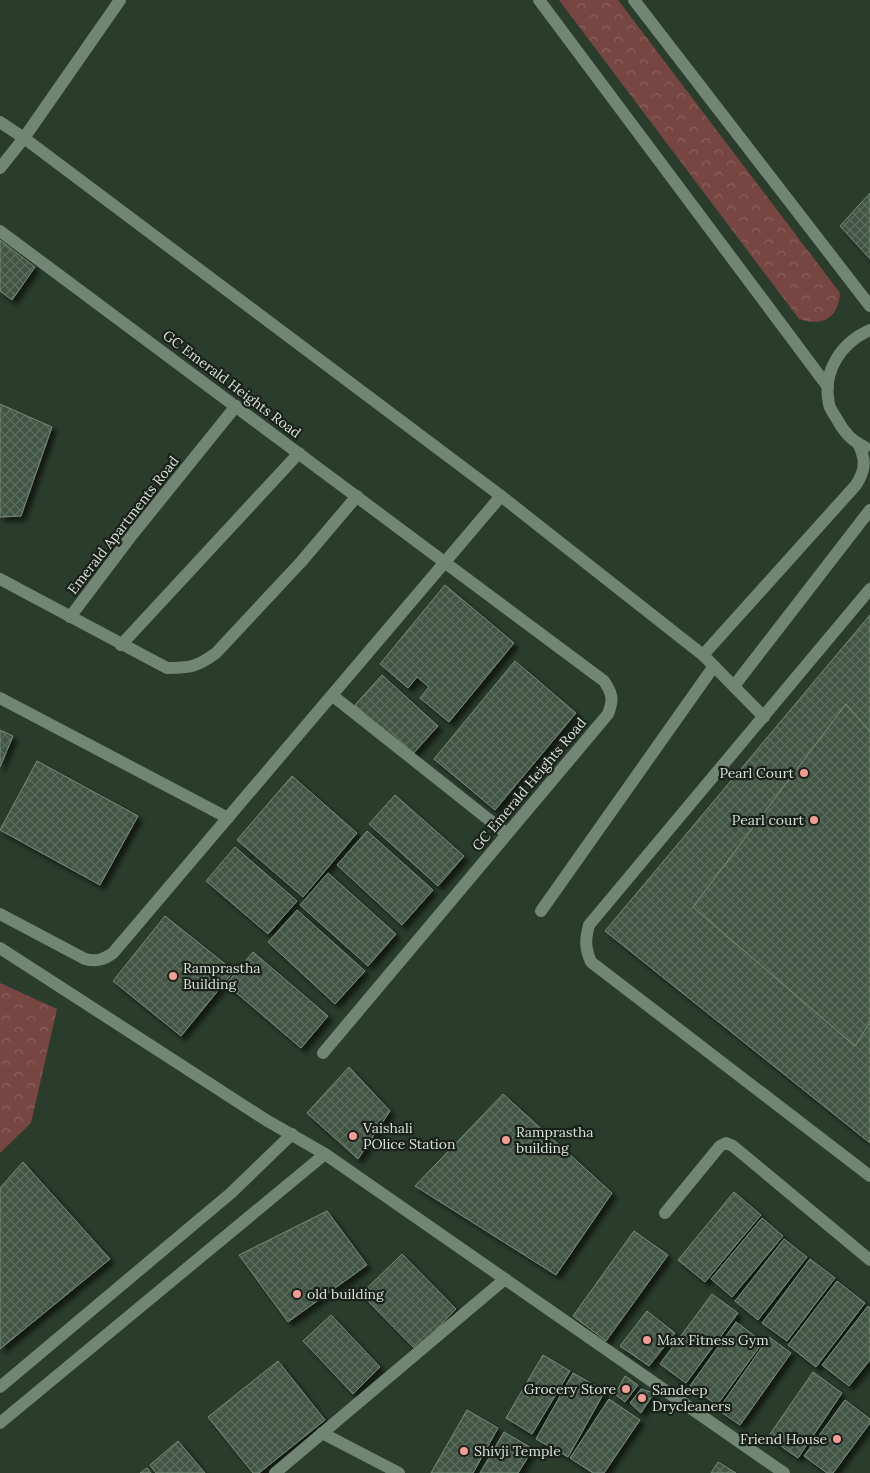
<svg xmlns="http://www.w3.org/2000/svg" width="870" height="1473" viewBox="0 0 870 1473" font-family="Lora,serif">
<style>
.park{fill:url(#park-crowns)}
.building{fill:url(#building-cross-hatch);stroke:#778c7a;filter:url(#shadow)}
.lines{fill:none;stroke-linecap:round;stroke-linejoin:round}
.minor{stroke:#718674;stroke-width:12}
.poi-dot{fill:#f59c95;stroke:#19211a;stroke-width:2}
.labels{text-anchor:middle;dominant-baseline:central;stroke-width:4.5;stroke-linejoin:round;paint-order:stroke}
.street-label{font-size:14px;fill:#d6e1d7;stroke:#19211a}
.poi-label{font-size:14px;fill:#d6e1d7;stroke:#19211a;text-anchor:start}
</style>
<defs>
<pattern id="park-crowns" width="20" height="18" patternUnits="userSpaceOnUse" patternTransform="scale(1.25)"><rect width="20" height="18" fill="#774643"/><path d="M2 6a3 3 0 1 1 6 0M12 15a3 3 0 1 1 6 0" fill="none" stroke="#8a605d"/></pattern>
<pattern id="building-cross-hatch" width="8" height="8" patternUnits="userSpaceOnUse" patternTransform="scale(1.25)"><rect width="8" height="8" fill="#425545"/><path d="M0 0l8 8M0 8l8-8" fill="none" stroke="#5d6d5f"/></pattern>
<filter id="shadow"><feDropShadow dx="4.5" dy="4.5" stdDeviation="2.5" flood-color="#0009"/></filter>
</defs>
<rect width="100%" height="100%" fill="#2a3d2d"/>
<g class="park">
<path d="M 559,0 L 618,0 L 840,293 C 838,318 823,327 799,319 Z"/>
<polygon points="0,983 57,1009 31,1123 0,1153"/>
</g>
<g class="building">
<polygon points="870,193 870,259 840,226"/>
<polygon points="0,240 35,267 12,300 0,291"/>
<polygon points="0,404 52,427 21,516 0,517"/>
<polygon points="445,585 514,643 449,722 420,698 429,687 417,677 408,688 380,664"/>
<polygon points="870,615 870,1143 605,931"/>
<polygon points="515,661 576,713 495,810 434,759"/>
<polygon points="382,675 438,726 411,756 355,705"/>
<polygon points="846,704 870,732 870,1022 855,1046 693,907"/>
<polygon points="0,730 13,736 0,767"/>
<polygon points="37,761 138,816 100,885 0,830"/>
<polygon points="292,776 357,833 303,897 237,840"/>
<polygon points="395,795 464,856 438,886 369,824"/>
<polygon points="367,831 433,890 402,925 337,865"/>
<polygon points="235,847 297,901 268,934 206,881"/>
<polygon points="328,873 396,934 368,966 300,905"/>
<polygon points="297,910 365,971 335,1004 268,942"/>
<polygon points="165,916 234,971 181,1036 113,981"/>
<polygon points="253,952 328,1016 301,1048 226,984"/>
<polygon points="349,1067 390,1111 358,1159 307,1113"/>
<polygon points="503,1094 612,1193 556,1275 415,1186"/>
<polygon points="23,1162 110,1259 0,1349 0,1188"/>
<polygon points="734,1192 761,1215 705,1282 678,1260"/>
<polygon points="327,1211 367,1265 288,1322 239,1255"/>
<polygon points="762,1218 783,1236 732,1297 711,1279"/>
<polygon points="634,1231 668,1255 606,1341 573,1316"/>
<polygon points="784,1239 807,1257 758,1320 735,1301"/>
<polygon points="402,1254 456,1309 416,1350 361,1294"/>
<polygon points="810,1259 835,1278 787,1341 762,1323"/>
<polygon points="837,1281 865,1303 816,1367 788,1345"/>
<polygon points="712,1294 738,1313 686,1383 660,1364"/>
<polygon points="868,1306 870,1308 870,1360 849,1386 822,1365"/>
<polygon points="647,1311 675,1333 649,1366 620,1346"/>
<polygon points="331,1315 380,1367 353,1394 303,1341"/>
<polygon points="736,1322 763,1342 717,1405 690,1386"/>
<polygon points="769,1337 791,1353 740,1425 718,1410"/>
<polygon points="543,1355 570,1371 532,1434 506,1418"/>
<polygon points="278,1361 325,1420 259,1473 253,1473 208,1417"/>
<polygon points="813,1372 842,1393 798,1458 768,1437"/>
<polygon points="573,1373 605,1391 568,1457 536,1439"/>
<polygon points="625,1376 638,1385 625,1402 615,1394"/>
<polygon points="641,1389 654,1393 641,1413 630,1403"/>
<polygon points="609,1399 640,1420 604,1473 593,1473 570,1458"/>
<polygon points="845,1400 870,1419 870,1423 833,1473 827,1473 804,1456"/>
<polygon points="467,1410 498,1428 473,1473 431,1473"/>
<polygon points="504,1432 533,1449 518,1473 480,1473"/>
<polygon points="178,1441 205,1473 156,1473 150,1465"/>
<polygon points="718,1462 736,1473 711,1473"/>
<polygon points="147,1468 151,1473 140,1473"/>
</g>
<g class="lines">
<g class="minor">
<polyline points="539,0 828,387"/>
<polyline points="634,0 870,306"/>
<polyline points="0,122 24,138 501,496 703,655 764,717"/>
<polyline points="0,168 24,138 120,0"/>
<path d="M 0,231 L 604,681 C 612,693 614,699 608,714 L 323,1053"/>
<path d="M 865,447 C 853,442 844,432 838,421 C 835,415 830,410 829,404 C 822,371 841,343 870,330"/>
<path d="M 0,579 L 167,668 C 190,668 197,667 216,653 L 301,562 L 357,496"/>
<path d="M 870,589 L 589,925 C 585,940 585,948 591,962 L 870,1176"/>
<polyline points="70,617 132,535 236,406"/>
<polyline points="121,645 299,453"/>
<path d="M 703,655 L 856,485 C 866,469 866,460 858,443"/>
<polyline points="734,686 870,510"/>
<polyline points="333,696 507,834"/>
<polyline points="0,698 228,818"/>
<polyline points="541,911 714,666"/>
<path d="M 0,914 L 85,959 C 96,962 103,960 113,953 L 501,496"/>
<polyline points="0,948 266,1120 325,1154 784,1473"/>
<polyline points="665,1213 720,1146 726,1143 733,1146 870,1260"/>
<polyline points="0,1387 231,1193 292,1134"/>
<polyline points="0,1423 325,1154"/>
<polyline points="322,1433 399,1473"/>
<polyline points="275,1473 505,1279"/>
</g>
</g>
<g class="poi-dot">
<circle cx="804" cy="773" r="5"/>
<circle cx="814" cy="820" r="5"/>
<circle cx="173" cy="976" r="5"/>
<circle cx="353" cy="1136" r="5"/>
<circle cx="506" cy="1140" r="5"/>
<circle cx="297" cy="1294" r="5"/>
<circle cx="647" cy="1340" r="5"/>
<circle cx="626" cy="1389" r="5"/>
<circle cx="642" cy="1398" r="5"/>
<circle cx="837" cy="1439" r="5"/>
<circle cx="464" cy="1451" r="5"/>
</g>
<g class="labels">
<g class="street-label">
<text transform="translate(232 384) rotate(37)">GC Emerald Heights Road</text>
<text transform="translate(123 525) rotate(-52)">Emerald Apartments Road</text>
<text transform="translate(529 784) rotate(-50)">GC Emerald Heights Road</text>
</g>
<g class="poi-label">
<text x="794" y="773" text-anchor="end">Pearl Court</text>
<text x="804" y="820" text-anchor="end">Pearl court</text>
<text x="183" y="968">Ramprastha<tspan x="183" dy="16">Building</tspan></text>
<text x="363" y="1128">Vaishali<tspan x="363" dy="16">POlice Station</tspan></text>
<text x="516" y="1132">Ramprastha<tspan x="516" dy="16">building</tspan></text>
<text x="307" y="1294">old building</text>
<text x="657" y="1340">Max Fitness Gym</text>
<text x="616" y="1389" text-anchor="end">Grocery Store</text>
<text x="652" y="1390">Sandeep<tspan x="652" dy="16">Drycleaners</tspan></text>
<text x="827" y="1439" text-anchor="end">Friend House</text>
<text x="474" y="1451">Shivji Temple</text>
</g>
</g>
</svg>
